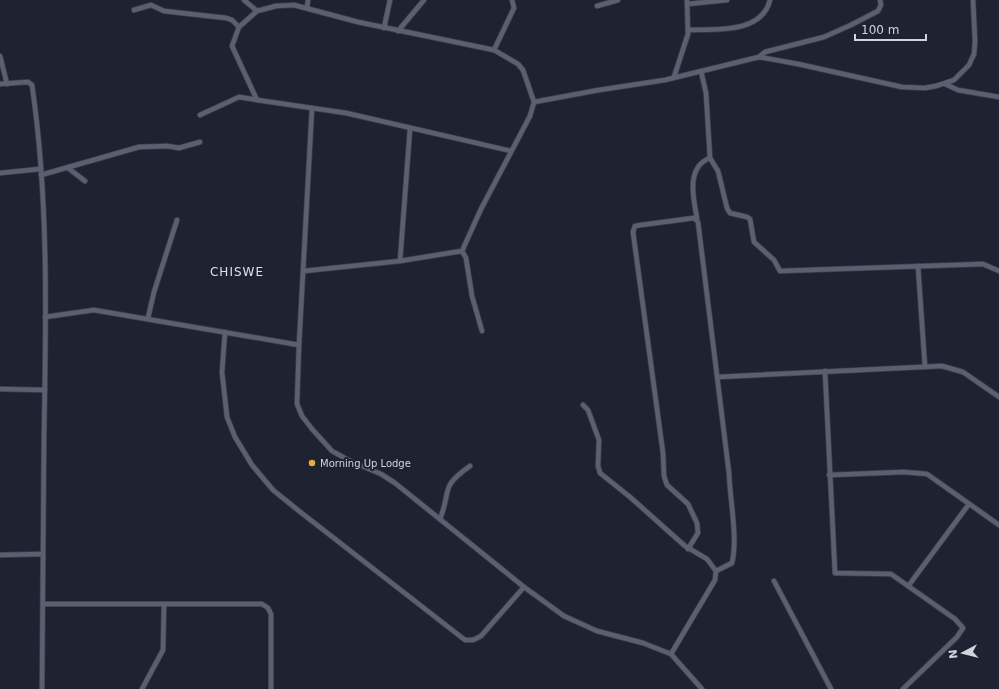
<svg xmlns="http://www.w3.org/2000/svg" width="999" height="689" viewBox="0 0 999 689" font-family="'DejaVu Sans',sans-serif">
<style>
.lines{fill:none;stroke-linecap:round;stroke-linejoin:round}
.minor-casing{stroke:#3d3f4a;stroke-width:6}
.minor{stroke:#5b5f70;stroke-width:4.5}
.poi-dot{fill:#e6ad36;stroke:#1f2230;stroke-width:1.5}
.labels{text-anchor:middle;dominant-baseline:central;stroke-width:4;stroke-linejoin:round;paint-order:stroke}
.poi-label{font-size:10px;fill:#d1d3dd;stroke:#1f2230;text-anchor:start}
.quarter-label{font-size:12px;letter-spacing:1px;fill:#dbe0f3;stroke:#1f2230}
</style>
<rect width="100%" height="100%" fill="#1f2230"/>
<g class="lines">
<g class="minor-casing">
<g id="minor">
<polyline points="244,0 257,11"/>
<polyline points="688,4 727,0"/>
<polyline points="597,6 618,0"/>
<polyline points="307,8 308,0"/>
<polyline points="134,10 151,5 164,11 226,18 232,20 239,27"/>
<polyline points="384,28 390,0"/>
<path d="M 688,30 C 715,29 762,34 770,0"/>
<polyline points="398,31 424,0"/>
<polyline points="494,50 514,8 512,0"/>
<polyline points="0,56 7,84"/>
<polyline points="759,57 765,52 824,37 851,25 878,11 881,5 880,0"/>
<polyline points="701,71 706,93 710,158 718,171 727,208 730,213 747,217 750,219 754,242 774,260 780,271 983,264 999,271"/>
<polyline points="674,77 688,34 687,0"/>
<path d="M 0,84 L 28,82 L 32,85 C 49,201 46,320 44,437 C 43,521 43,605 42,689"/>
<polyline points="945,84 958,90 999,97"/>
<polyline points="534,102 599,90 665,80 759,57 798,64 902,87 925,88 936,86 954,80 969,65 974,54 975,41 973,0"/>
<polyline points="312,108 299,345 297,404 302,416 312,429 332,451 350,461 381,474 395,483 524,587 564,616 597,631 643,643 671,654 702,689"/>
<polyline points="200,115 239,97 257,100"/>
<polyline points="68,168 85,181"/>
<polyline points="0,173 40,169"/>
<polyline points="41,175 139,147 167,146 179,148 200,142"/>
<path d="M 697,218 C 693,198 686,167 710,158"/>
<polyline points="462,251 466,258 472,296 482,331"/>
<polyline points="400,261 410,129"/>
<polyline points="918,266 925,367"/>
<polyline points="304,271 400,261 462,251 481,209 530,116 534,102 523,70 518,64 494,50 358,22 294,5 276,6 257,11 239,27 232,46 257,100 346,113 511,151"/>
<polyline points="45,317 94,310 299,345"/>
<polyline points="148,318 154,292 177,220"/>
<polyline points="225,332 222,372 227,417 235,437 252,465 273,490 299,511 465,640 473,640 481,636 524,587"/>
<polyline points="825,371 835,573 891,574 955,619 963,628 957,637 903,689"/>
<polyline points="718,377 942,366 963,372 999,397"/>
<polyline points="0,389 45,390"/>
<polyline points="583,405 588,410 599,440 598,466 600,473 630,497 685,546 707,559 716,571 715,580 671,654"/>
<polyline points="829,475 904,472 927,474 999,525"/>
<path d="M 440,519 C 452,489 439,488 470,466"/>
<path d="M 688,549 L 698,533 L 697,523 L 688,504 L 667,485 L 664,476 L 663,453 L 633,232 L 635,226 L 641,225 L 694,218 L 698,222 L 729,473 C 730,501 738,537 732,563 L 716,571"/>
<polyline points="0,555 42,554"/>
<polyline points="774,581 831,689"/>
<polyline points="909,585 969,504"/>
<polyline points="43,604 262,604 268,608 271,614 271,689"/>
<polyline points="142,689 163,650 164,605"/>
</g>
</g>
<use href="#minor" class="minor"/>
</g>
<circle class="poi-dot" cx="312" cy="463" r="4"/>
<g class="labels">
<g class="poi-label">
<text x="320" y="463">Morning Up Lodge</text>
</g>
<g class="quarter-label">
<text x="237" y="272">CHISWE</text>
</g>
</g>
<g transform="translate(963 653) rotate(263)" stroke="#1f2230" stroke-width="3" paint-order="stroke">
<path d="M0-3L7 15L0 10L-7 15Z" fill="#d1d3dd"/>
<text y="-6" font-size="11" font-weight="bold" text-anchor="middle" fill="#d1d3dd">N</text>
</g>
<path d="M855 34v6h71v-6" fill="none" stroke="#d1d3dd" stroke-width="2"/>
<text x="861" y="34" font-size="12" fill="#d1d3dd" stroke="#1f2230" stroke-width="3" paint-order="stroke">100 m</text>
</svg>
